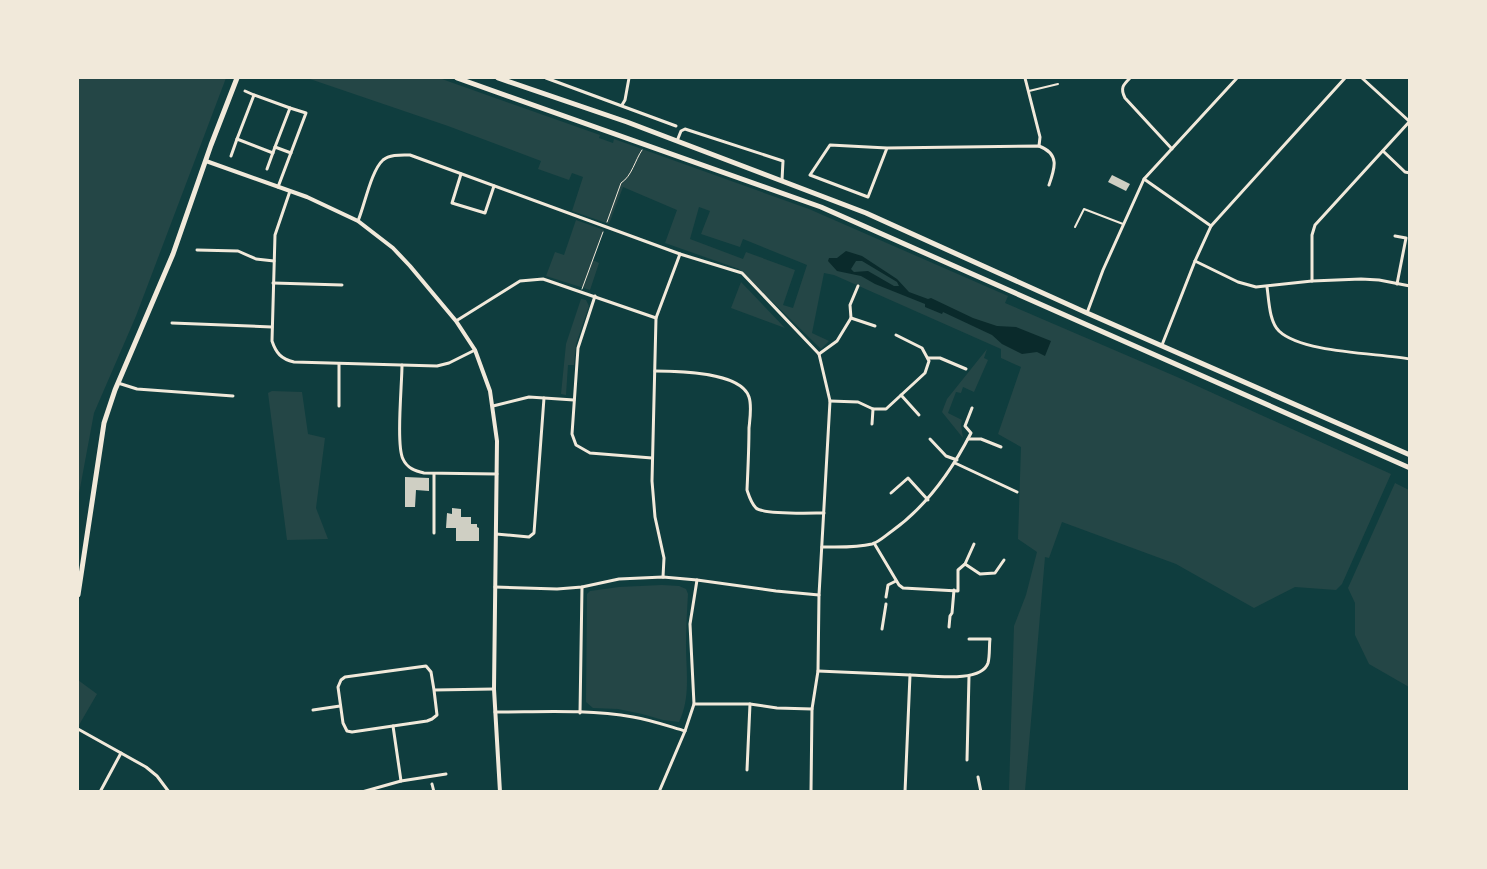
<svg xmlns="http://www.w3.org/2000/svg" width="1487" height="869" viewBox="0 0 1487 869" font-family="Roboto,sans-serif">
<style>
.green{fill:#244646;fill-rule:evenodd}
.water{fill:#0a2a2b;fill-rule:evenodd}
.building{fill:#cfcfc3}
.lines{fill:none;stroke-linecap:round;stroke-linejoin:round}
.path{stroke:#f1e9da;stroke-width:1}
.service{stroke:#f1e9da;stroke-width:2}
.minor{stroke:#f1e9da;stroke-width:3}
.tertiary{stroke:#f1e9da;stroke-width:4}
.primary{stroke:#f1e9da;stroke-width:5}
.trunk{stroke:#f1e9da;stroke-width:5}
</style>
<rect width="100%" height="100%" fill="#0f3d3e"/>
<g class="green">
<polygon points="78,78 226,78 136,316 94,413 78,499"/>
<path d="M 307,78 L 439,78 L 600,135 L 599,138 L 613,143 L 614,139 L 809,209 L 1008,296 L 1005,303 L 1184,380 L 1391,474 L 1342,584 L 1336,590 L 1295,587 L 1254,608 L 1176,564 L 1062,522 L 1049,558 L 1045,557 L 1025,791 L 1009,791 L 1014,626 L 1026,595 L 1037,552 L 1018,539 L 1021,447 L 998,434 L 1021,367 L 1001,358 L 1001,349 L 834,275 L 824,273 L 812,333 L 829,341 L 821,349 L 739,269 L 665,243 L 677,210 L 623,187 L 609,224 L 572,211 L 583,177 L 572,173 L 569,180 L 538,169 L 541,161 L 448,126 ZM 699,207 L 710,211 L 701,234 L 740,247 L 743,239 L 807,265 L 793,308 L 783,305 L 795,270 L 746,252 L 743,259 L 690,239 Z"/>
<polygon points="576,220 604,230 593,260 599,263 590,290 546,276 555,252 564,255"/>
<polygon points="741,282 785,328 731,308"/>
<polygon points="581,299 586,300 589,306 576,344 574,365 568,365 566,395 561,394 566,344"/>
<polygon points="987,349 984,358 988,360 974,392 963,387 961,393 956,392 948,413 962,420 961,425 963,438 942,412 947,399"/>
<polygon points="272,391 302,392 308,434 325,438 316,508 328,539 287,540 268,393"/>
<polygon points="1395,483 1409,490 1409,687 1369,664 1355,635 1355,603 1348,588"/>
<path d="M 662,585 L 679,586 L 686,589 L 688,594 C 687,611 686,628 686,645 C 686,670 691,698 679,722 L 663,720 L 642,714 L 618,709 L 593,708 L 586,702 L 587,594 L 590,591 L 619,587 Z"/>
<polygon points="78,680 97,694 79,725 78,724"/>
</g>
<path class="water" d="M 846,251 L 862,256 L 897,279 L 909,292 L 928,299 L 931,298 L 973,318 L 997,326 L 1016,327 L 1051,341 L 1045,356 L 1037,352 L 1022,354 L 1002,344 L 992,335 L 943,312 L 942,314 L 925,307 L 925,304 L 875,284 L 861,276 L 837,271 L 828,261 L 829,258 L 837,258 ZM 856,261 L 862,261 L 897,282 L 899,286 L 894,286 L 868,271 L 854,272 L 851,269 Z"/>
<g class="building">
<polygon points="1112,175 1130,184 1126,191 1108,182"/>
<polygon points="405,477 429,478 429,491 416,490 415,507 405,507"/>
<polygon points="452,508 461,509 461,517 471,517 471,524 477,524 477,527 479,528 479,541 456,541 456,528 446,528 447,513 452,514"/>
</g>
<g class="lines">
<g class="path">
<path d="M 607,222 L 621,183 C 632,176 635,160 642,150"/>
<polyline points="582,289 603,232"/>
</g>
<g class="service">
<polyline points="1029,91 1058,84"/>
<polyline points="1075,227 1084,209 1123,224"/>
</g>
<g class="minor">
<polyline points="546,78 676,126"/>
<polyline points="1025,78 1040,137 1039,146"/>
<path d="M 1130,78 C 1123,85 1120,88 1125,98 L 1172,149"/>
<polyline points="1362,78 1409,121"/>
<polyline points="245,91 254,95"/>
<polyline points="622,105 625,100 629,78"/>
<polyline points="677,141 681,131 685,129 783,161 782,180"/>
<polyline points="275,147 290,108 306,113 278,187"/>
<path d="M 887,148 L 868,197 L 810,175 L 830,145 L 887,148 L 1039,146 C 1060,154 1055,168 1049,185"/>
<polyline points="1383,151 1405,172 1410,173"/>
<polyline points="273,153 237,139 254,95 290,108"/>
<polyline points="231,156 237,139"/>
<polyline points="267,169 275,147 291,153"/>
<polyline points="461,174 452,203 485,213 494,186"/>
<polyline points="1144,179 1211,226"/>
<path d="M 290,191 L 275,235 L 272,341 C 276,353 281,359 294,362 L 437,366 L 449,363 L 475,350"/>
<path d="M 358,221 C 365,204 371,171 383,160 C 390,154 402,155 410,155 L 680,254 L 742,273 L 819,354 L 830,401 L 819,595 L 818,671 L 812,709 L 811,792"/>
<polyline points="1395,236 1406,238 1397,284"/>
<polyline points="197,250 238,251 256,259 274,261"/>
<polyline points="1195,261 1238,282 1256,287 1312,281 1361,279 1379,280 1410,286"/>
<polyline points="1312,281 1312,235 1315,225 1410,121"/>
<polyline points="273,283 342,285"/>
<path d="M 1267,287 C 1269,300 1269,321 1279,331 C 1302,353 1377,353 1410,359"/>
<polyline points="595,296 578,348 572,434 576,445 590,453 652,458"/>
<polyline points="1087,313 1103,270 1144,179 1237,78"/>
<polyline points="851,318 875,326"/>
<polyline points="456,321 520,281 543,279 656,318"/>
<polyline points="172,323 272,327"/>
<polyline points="1162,345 1195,261 1211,226 1345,78"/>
<polyline points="819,354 837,341 851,318 850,305 858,286"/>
<polyline points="928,358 940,358 966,369"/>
<polyline points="339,364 339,406"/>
<path d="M 402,365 C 402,384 396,445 403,459 C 407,468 415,471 424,473 L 497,474"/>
<path d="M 655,371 C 676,371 741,372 749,397 C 752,406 750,418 749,428 C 749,448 748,469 747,490 C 749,496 751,503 756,508 C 764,515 811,513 824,513"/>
<polyline points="118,383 137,389 233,396"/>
<polyline points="901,395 919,415"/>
<polyline points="830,401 858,402 873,409 886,409 925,373 929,361 922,348 896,335"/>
<polyline points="493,406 529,397 574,400"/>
<polyline points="872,424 873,409"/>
<polyline points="930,439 946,456 957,460"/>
<polyline points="968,439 981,439 1001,447"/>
<polyline points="955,463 1017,492"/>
<polyline points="891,493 908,478 928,500"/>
<polyline points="434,533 434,474"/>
<polyline points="496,534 529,537 534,533 544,398"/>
<polyline points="874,543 899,585 903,588 958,591 958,570 965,564 974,544"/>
<path d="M 822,547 C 839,547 856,548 872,544 C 879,542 886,535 892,531 C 927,506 951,472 971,433 L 965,426 L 972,408"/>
<polyline points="965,564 980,574 995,573 1004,560"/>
<polyline points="663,577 664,558 655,517 652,481 656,318 680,254"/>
<polyline points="495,587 557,589 582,587 619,579 663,577 697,580 776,591 819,595"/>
<polyline points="886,597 888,585 896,581"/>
<polyline points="949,627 950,616 952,613 954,590"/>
<polyline points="882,629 886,604"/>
<polyline points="818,671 910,675 905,792"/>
<path d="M 910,675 C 928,675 981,684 988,663 C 990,656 989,646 990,639 L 969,639"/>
<polyline points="434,690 431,672 426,666 345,677 341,680 338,687 343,723 347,731 352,732 427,721 432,719 437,715 434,690 494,689"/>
<polyline points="694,704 750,704 777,708 812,709"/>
<polyline points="313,710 340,706"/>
<path d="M 495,712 C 540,712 588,709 633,717 C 651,720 668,726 685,731"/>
<polyline points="580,713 582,587"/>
<polyline points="393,726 401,781"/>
<polyline points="78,729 146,767 157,776 169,792"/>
<polyline points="967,760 969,676"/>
<polyline points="747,770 750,704"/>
<polyline points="978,777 981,792"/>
<polyline points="432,784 434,792"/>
<polyline points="100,792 121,753"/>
<polyline points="362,792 401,781 446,774"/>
<polyline points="659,792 685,731 694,704 690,624 697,580"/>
</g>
<polyline class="tertiary" points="206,161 307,197 358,221 393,248 410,266 456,321 475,350 490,391 497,441 494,689 500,792"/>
<polyline class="primary" points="78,595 104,423 115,390 173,254 211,145 237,78"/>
<g class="trunk">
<polyline points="457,78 821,207 1410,468"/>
<polyline points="498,78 627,122 866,213 1087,313 1410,455"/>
</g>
</g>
<rect width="1487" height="869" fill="none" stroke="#f1e9da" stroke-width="158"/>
</svg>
